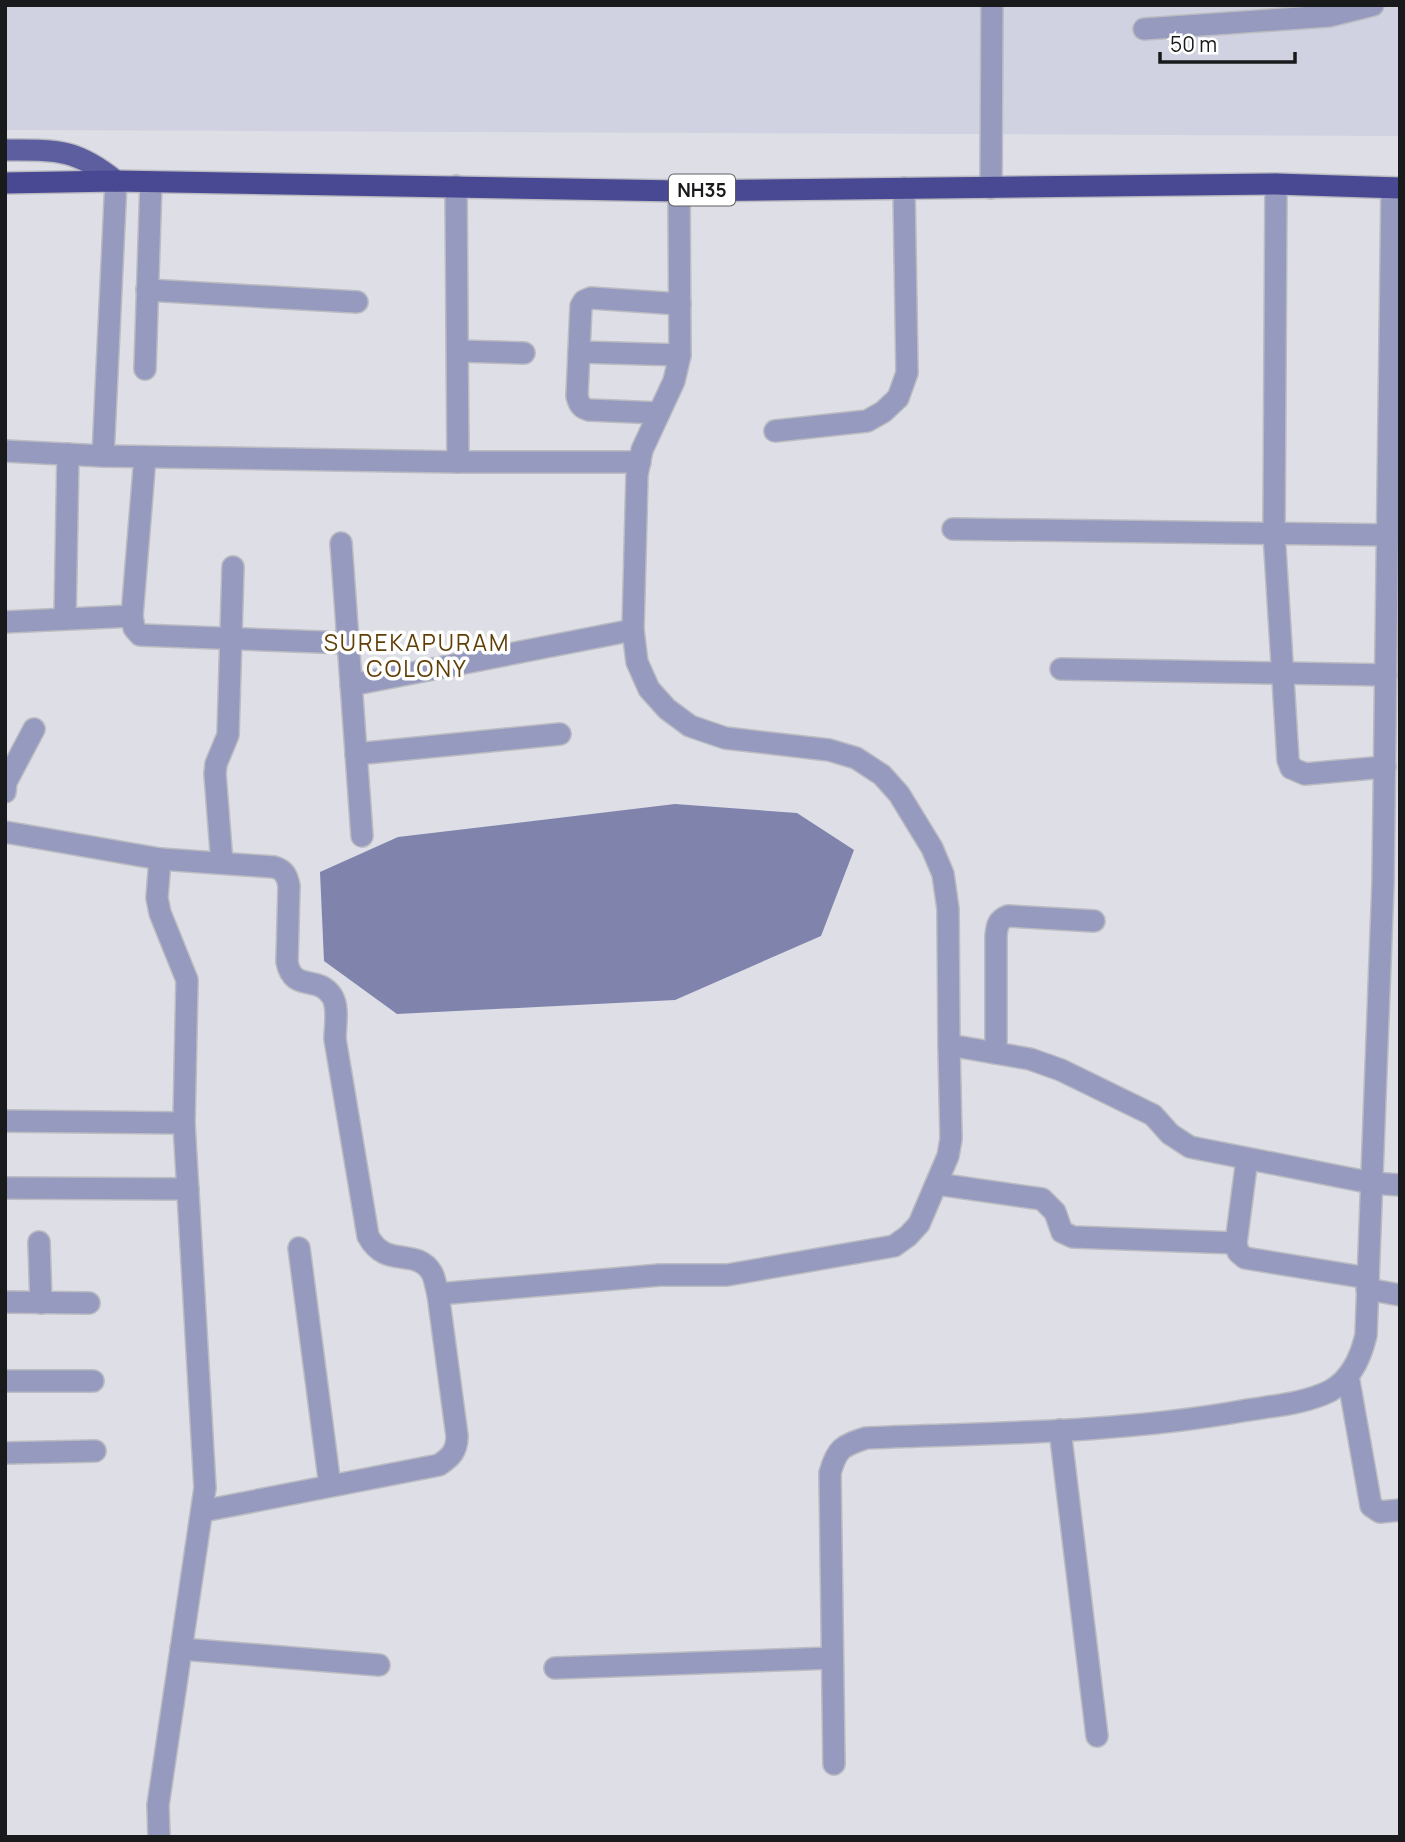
<svg xmlns="http://www.w3.org/2000/svg" width="1405" height="1842" viewBox="0 0 1405 1842" font-family="Manrope,sans-serif">
<style>
.built{fill:#d0d2e1}
.water{fill:#8083ab}
.lines{fill:none;stroke-linecap:round;stroke-linejoin:round}
.minor-casing{stroke:#bbbcc2;stroke-width:24}
.major-casing{stroke:#bbbcc2;stroke-width:24}
.highway-casing{stroke:#bbbcc2;stroke-width:24}
.minor{stroke:#979abf;stroke-width:21}
.major{stroke:#5c5ea0;stroke-width:21}
.highway{stroke:#494893;stroke-width:21}
.labels{text-anchor:middle;dominant-baseline:central;stroke-width:7;stroke-linejoin:round;paint-order:stroke}
.shield{fill:#fff;stroke:#5e5f60;stroke-width:2}
.shield-label{font-size:19px;font-weight:bold;fill:#191a1c}
.neighbourhood-label{font-size:23px;letter-spacing:2px;fill:#603f07;stroke:#fff}
</style>
<rect width="100%" height="100%" fill="#dedfe6"/>
<polygon class="built" points="5,5 1400,5 1400,136 5,130"/>
<polygon class="water" points="675,804 797,813 854,850 821,936 675,1000 397,1014 324,961 320,872 398,837"/>
<g class="lines">
<g class="minor-casing">
<g id="minor">
<polyline points="1144,29 1329,16 1373,5"/>
<polyline points="1276,184 1274,533 1288,760 1291,768 1305,774 1385,767"/>
<polyline points="991,188 992,5"/>
<polyline points="679,191 680,355 674,381 642,450 637,475 633,630 637,662 649,689 667,709 690,726 725,738 829,750 856,758 882,775 899,794 932,848 943,874 948,909 949,1045 1030,1059 1061,1070 1153,1115 1170,1134 1190,1147 1372,1183 1400,1185"/>
<polyline points="147,290 357,302"/>
<polyline points="458,351 524,353"/>
<polyline points="579,352 680,355"/>
<polyline points="145,369 151,182"/>
<path d="M 659,413 L 589,410 C 581,408 579,404 577,396 L 581,306 L 584,301 L 591,298 L 680,304"/>
<polyline points="775,431 867,421 883,412 898,398 907,373 904,188"/>
<polyline points="5,451 103,456 458,462 456,186"/>
<polyline points="103,456 116,181"/>
<polyline points="145,457 132,616 134,628 140,635 348,643"/>
<polyline points="458,462 640,462"/>
<polyline points="953,529 1389,535"/>
<polyline points="341,543 362,836"/>
<polyline points="65,619 68,454"/>
<polyline points="5,622 132,616"/>
<polyline points="1061,669 1386,675"/>
<polyline points="351,685 633,630"/>
<polyline points="356,754 560,734"/>
<polyline points="5,792 6,782 34,729"/>
<path d="M 5,832 L 160,859 L 274,867 C 284,870 287,875 289,886 L 287,962 C 293,993 318,974 332,996 C 339,1007 335,1027 335,1039 L 368,1236 C 386,1270 416,1246 432,1273 C 435,1279 436,1287 438,1294 L 660,1275 L 727,1275 L 894,1246 L 908,1236 L 919,1224 L 948,1156 L 951,1139 L 949,1045"/>
<polyline points="222,863 215,774 216,764 228,735 233,567"/>
<path d="M 996,1053 L 996,936 C 997,925 998,920 1008,916 L 1094,921"/>
<polyline points="5,1121 184,1123"/>
<polyline points="1247,1159 1236,1243 1238,1252 1245,1258 1368,1278"/>
<polyline points="937,1184 1042,1199 1055,1212 1062,1232 1073,1237 1236,1243"/>
<polyline points="5,1188 188,1189"/>
<polyline points="39,1242 41,1303"/>
<polyline points="299,1248 330,1486"/>
<polyline points="1367,1289 1400,1295"/>
<polyline points="5,1302 89,1303"/>
<polyline points="1348,1376 1371,1506 1380,1512 1400,1510"/>
<polyline points="5,1381 93,1381"/>
<polyline points="1060,1430 1097,1736"/>
<polyline points="5,1453 95,1451"/>
<path d="M 203,1511 L 439,1465 C 451,1457 457,1451 457,1436 L 438,1294"/>
<polyline points="181,1649 379,1665"/>
<polyline points="555,1668 832,1658"/>
<path d="M 834,1764 L 830,1473 C 837,1448 842,1446 866,1438 C 992,1433 1118,1433 1242,1411 C 1271,1406 1304,1404 1330,1391 C 1352,1379 1361,1357 1366,1335 L 1383,882 L 1392,188"/>
<polyline points="159,1837 158,1805 205,1488 184,1123 187,980 160,913 157,898 160,859"/>
</g>
</g>
<g class="major-casing">
<path id="major" d="M 5,150 C 56,150 75,148 116,181"/>
</g>
<g class="highway-casing">
<polyline id="highway" points="5,183 116,181 679,191 1276,184 1400,188"/>
</g>
<use href="#minor" class="minor"/>
<use href="#major" class="major"/>
<use href="#highway" class="highway"/>
</g>
<g class="labels">
<rect class="shield" x="669" y="174.5" width="66" height="31" rx="5"/>
<g class="shield-label">
<text x="702" y="190">NH35</text>
</g>
<g class="neighbourhood-label">
<text x="417" y="642">SUREKAPURAM<tspan x="417" dy="26">COLONY</tspan></text>
</g>
</g>
<rect width="1405" height="1842" fill="none" stroke="#191a1c" stroke-width="14"/>
<path d="M1160 52v10h135v-10" fill="none" stroke="#191a1c" stroke-width="3.5"/>
<text x="1170" y="52" font-size="21" fill="#191a1c" stroke="#ffffff" stroke-width="5" paint-order="stroke">50 m</text>
</svg>
